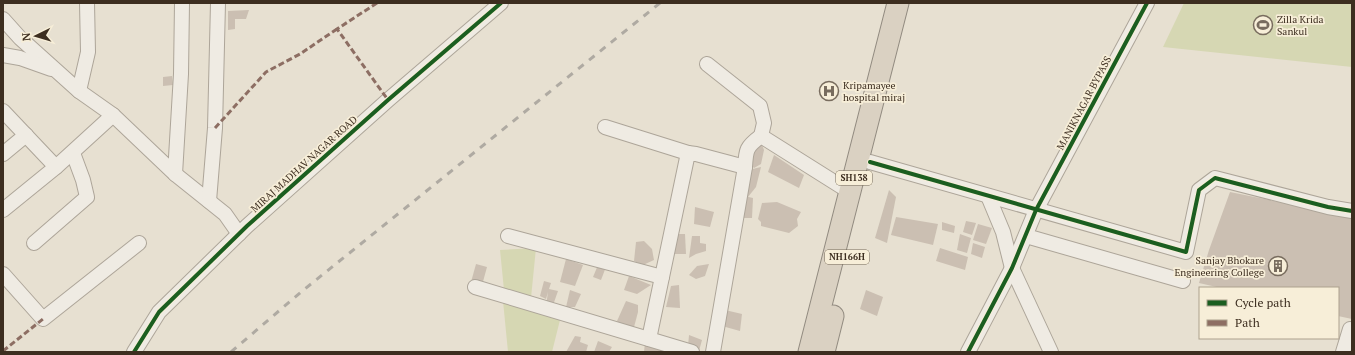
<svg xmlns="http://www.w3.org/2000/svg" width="1355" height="355" viewBox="0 0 1355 355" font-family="'PT Serif',serif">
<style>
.green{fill:#d6d7b3}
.building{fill:#cbbfb2}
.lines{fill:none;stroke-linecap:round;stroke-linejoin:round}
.minor-casing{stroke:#ada599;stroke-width:16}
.highway-casing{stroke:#928b80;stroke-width:23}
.minor{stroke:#efebe3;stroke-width:14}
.highway{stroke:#dad1c2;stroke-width:21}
.rail{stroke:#afaaa2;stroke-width:3;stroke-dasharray:7 7;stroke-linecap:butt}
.quiet{stroke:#8d6e63;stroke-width:3;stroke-dasharray:6 3;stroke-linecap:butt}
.cycleway-casing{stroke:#f7eed8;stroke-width:6}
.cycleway{stroke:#1b5e20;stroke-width:4}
.labels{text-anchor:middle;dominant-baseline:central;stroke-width:3.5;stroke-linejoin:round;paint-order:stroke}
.shield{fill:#f7eed8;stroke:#756857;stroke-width:1}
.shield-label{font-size:9px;font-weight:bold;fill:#3d2e20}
.poi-label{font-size:10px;fill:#3d2e20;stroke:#f7eed8;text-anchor:start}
.street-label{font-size:10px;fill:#3d2e20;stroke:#f7eed8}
</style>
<rect width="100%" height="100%" fill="#e7e0d1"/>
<g class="green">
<polygon points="1184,3 1352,3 1352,67 1163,47"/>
<polygon points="536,248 531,298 504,290 500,250"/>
<polygon points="503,301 560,320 552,352 508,352"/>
</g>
<g class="building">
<polygon points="249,10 246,19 235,19 235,29 228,30 228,11"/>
<polygon points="172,76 173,85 163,86 163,77"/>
<polygon points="761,142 764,150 761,164 754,168 749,163 752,143"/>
<polygon points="774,155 804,175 799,188 768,172"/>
<polygon points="761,167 756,187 748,197 741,192 744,171"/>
<polygon points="889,190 896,197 887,243 875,238"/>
<polygon points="1230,192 1352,217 1352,319 1338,316 1338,288 1221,288 1199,283 1209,250"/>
<polygon points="740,195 753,198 752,218 744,218 737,210"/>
<polygon points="777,202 801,212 797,219 798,226 789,233 761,226 761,222 758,219 762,203"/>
<polygon points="695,207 714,212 710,227 694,224"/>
<polygon points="896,217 938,224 933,245 891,235"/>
<polygon points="966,221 976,223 972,235 963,232"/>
<polygon points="942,222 955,226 954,233 942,230"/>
<polygon points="978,224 992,228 986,244 973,240"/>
<polygon points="676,234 685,234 686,254 672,254"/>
<polygon points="960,234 971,238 967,253 957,250"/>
<polygon points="692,236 700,236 700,243 706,244 706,251 696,254 689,258"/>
<polygon points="644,241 652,249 654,260 643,265 634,261 636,242"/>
<polygon points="973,243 985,247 982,258 971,254"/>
<polygon points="940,248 968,257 965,270 936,261"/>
<polygon points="566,259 583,265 575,286 560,282"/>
<polygon points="476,264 487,267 481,289 471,282"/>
<polygon points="709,264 705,276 696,279 689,275 697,266"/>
<polygon points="598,265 606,267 601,280 593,277"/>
<polygon points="629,276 651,285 637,294 624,290"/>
<polygon points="544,281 551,283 549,289 558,291 552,308 546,306 548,292 546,299 540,296"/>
<polygon points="679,285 680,308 666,307 671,286"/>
<polygon points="570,290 581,294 575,307 566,307"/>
<polygon points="866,290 883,297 877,316 860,309"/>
<polygon points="626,301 638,305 638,312 633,331 625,329 617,321"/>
<polygon points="725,310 742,314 740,331 722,326"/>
<polygon points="689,335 702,340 699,351 688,346"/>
<polygon points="575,336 581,337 580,342 588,345 586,352 566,352"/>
<polygon points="598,341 612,347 609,352 594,352"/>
<polygon points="645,342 669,352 644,352"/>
</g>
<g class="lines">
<g class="minor-casing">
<g id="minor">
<polyline points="3,19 20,38 79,91 113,115 175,174 225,214 239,234"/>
<polyline points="3,55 20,58 51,69"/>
<polyline points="707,64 760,106 764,123 761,136"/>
<polyline points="79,91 88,52 87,3"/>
<polyline points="3,111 56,167"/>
<polyline points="605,127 688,153"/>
<polyline points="3,154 26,135"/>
<polyline points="870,162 1186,252 1199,190 1215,178 1328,207 1352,211"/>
<polyline points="175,174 181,74 182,3"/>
<polyline points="988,196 1003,232 1012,268 1051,352"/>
<polyline points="209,201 215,128 218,3"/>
<polyline points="3,210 56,167 113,115"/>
<polyline points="508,236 662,277"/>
<polyline points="1026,236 1183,281"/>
<polyline points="34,243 87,197 83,180 73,153"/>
<polyline points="3,274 43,319 139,243"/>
<polyline points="475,287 692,352"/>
<polyline points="649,339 688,153 696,154 745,167"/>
<polyline points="134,352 159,312 247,226 388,100 501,3"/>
<path d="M 713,352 L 745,167 C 746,150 746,147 761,136 L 850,192"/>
<polyline points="968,352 1012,268 1036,210 1147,3"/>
<polyline points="1343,352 1350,329 1352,330"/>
</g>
</g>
<g class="highway-casing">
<g id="highway">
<polyline points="809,352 898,3"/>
<polyline points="824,352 833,316"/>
</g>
</g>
<use href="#minor" class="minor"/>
<use href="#highway" class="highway"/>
<polyline class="rail" points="231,352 301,292 660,3"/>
<g class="quiet">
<polyline points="377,3 337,29 388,100"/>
<polyline points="215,128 266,72 300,54 337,29"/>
<polyline points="3,351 43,319"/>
</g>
<g class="cycleway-casing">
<g id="cycleway">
<polyline points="870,162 1186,252 1199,190 1215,178 1328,207 1352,211"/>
<polyline points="134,352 159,312 247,226 388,100 501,3"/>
<polyline points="968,352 1012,268 1036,210 1147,3"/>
</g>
</g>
<use href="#cycleway" class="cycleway"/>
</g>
<defs>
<g id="stadium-ring" transform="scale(1)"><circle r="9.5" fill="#f7eed8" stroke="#786c5e" stroke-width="1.5"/><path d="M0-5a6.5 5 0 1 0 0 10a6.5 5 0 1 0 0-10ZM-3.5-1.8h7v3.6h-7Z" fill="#786c5e"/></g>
<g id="hospital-ring" transform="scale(1)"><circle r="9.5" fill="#f7eed8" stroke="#786c5e" stroke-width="1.5"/><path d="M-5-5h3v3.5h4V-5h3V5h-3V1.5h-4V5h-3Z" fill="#786c5e"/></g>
<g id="building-ring" transform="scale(1)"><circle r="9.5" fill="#f7eed8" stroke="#786c5e" stroke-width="1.5"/><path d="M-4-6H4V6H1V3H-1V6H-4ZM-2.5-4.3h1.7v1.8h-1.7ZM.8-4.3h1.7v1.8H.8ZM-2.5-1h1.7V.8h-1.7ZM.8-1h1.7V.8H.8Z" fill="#786c5e"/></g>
</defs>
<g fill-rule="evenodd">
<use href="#stadium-ring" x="1263" y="25"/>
<use href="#hospital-ring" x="829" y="91"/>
<use href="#building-ring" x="1278" y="266"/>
</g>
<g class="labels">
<g class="shield">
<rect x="836" y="171" width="36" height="14" rx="3"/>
<rect x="825" y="250" width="44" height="14" rx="3"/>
</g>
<g class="shield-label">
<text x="854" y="178">SH138</text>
<text x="847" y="257">NH166H</text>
</g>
<g class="poi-label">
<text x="1277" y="19">Zilla Krida<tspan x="1277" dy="12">Sankul</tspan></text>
<text x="843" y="85">Kripamayee<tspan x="843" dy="12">hospital miraj</tspan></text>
<text x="1264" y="260" text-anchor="end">Sanjay Bhokare<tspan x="1264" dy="12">Engineering College</tspan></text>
</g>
<g class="street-label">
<text transform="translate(1084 103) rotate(-62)">MANIKNAGAR BYPASS</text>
<text transform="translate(304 164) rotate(-42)">MIRAJ MADHAV NAGAR ROAD</text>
</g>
</g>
<rect width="1355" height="355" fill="none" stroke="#3d2e20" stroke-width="8"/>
<rect x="1199" y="287" width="140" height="52" fill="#f7eed8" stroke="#ada18e"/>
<rect x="1207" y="300" width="20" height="6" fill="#1b5e20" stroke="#ada18e"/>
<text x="1235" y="307" font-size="12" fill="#3d2e20">Cycle path</text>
<rect x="1207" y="320" width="20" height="6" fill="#8d6e63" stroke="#ada18e"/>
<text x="1235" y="327" font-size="12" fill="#3d2e20">Path</text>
<g transform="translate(36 36) rotate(265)" stroke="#f7eed8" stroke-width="3" paint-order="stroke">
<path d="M0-3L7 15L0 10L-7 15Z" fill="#3d2e20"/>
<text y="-6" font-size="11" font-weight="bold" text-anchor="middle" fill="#3d2e20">N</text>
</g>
</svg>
